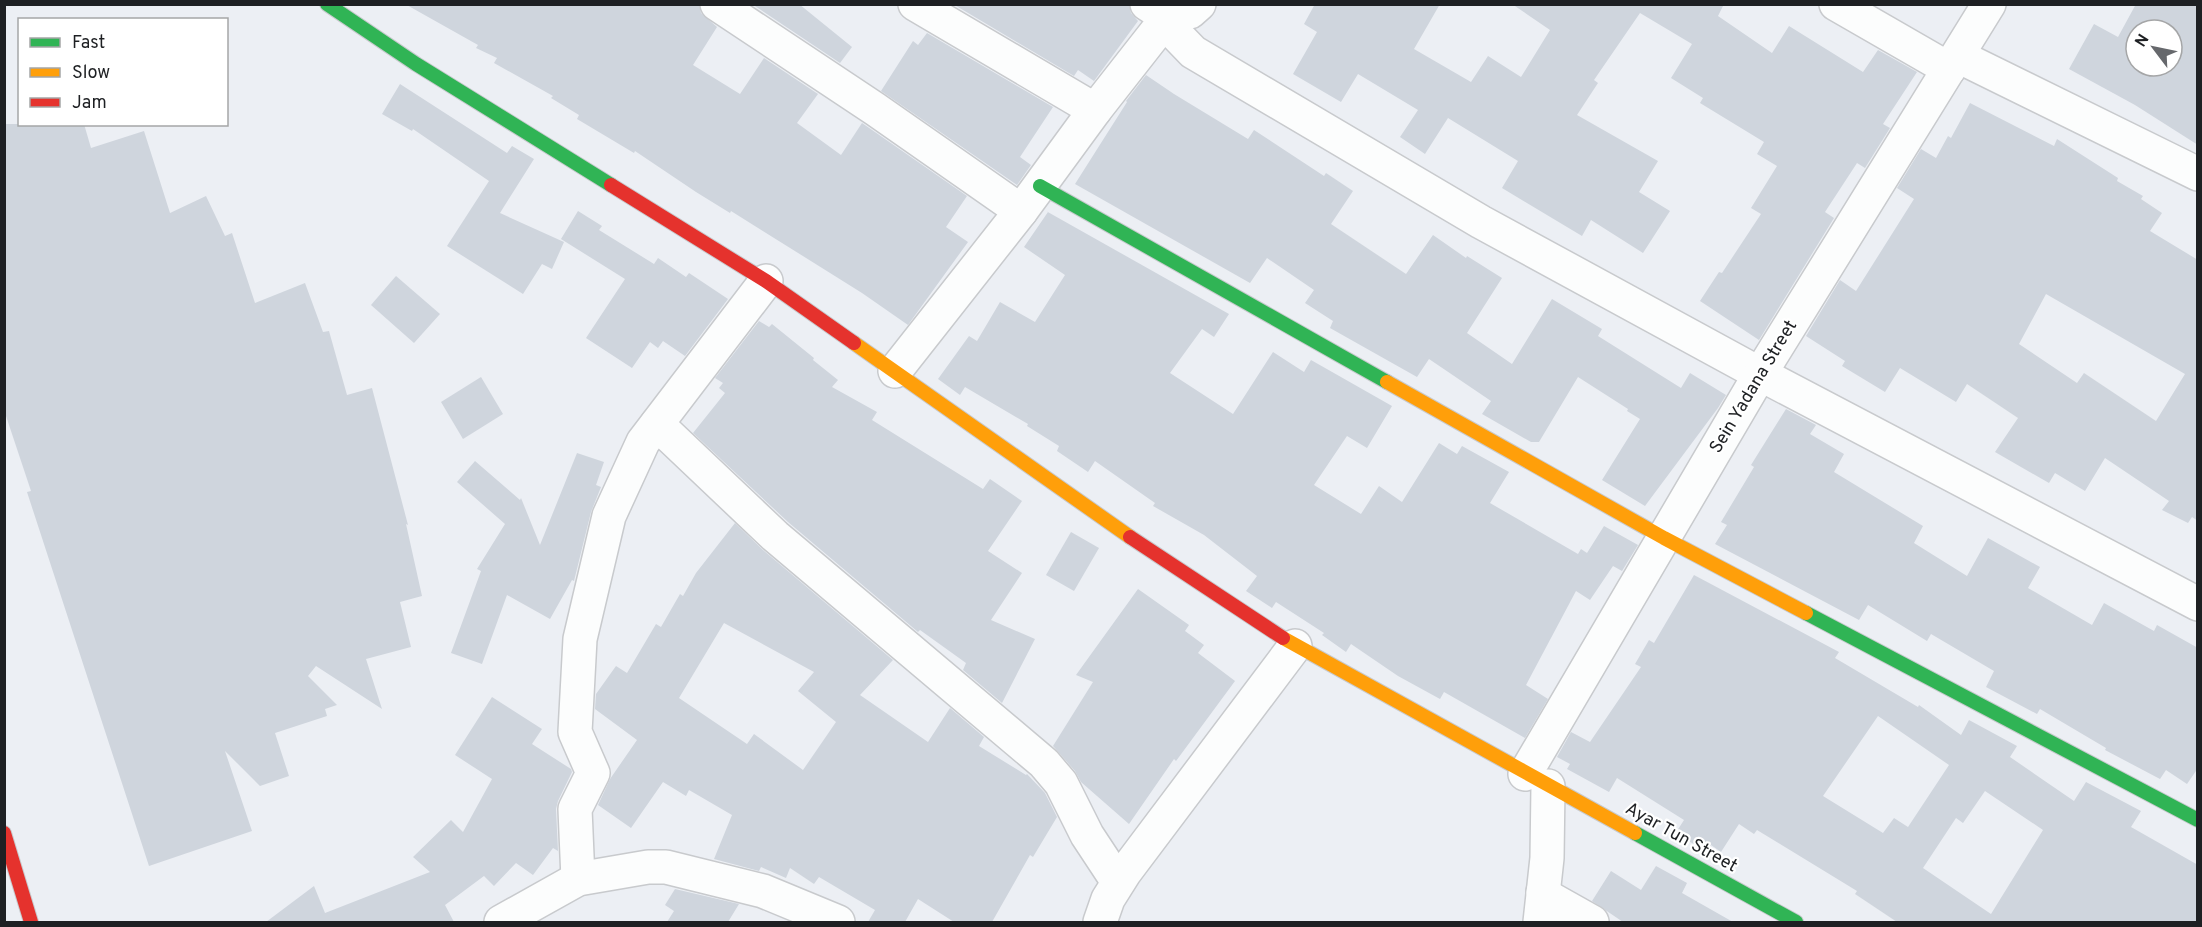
<svg xmlns="http://www.w3.org/2000/svg" width="2202" height="927" viewBox="0 0 2202 927" font-family="Overpass,sans-serif">
<style>
.building{fill:#cfd5dd;fill-rule:evenodd}
.lines{fill:none;stroke-linecap:round;stroke-linejoin:round}
.street-casing{stroke:#c8cacd;stroke-width:36}
.fast-casing{stroke:#c8cacd;stroke-width:16}
.slow-casing{stroke:#c8cacd;stroke-width:16}
.jam-casing{stroke:#c8cacd;stroke-width:16}
.street{stroke:#fcfdfd;stroke-width:33}
.fast{stroke:#30b455;stroke-width:14}
.slow{stroke:#ff9f0a;stroke-width:14}
.jam{stroke:#e5322d;stroke-width:14}
.labels{text-anchor:middle;dominant-baseline:central;stroke-width:4.5;stroke-linejoin:round;paint-order:stroke}
.street-label{font-size:18px;fill:#1e2023;stroke:#fff}
</style>
<rect width="100%" height="100%" fill="#eceff4"/>
<g class="building">
<polygon points="405,4 699,4 701,13 717,27 693,65 740,94 764,58 818,94 797,123 841,155 862,123 967,196 946,227 968,242 908,325 862,293 731,211 730,213 696,192 635,151 634,153 577,119 579,115 551,98 553,96 494,63 497,58 476,48 478,45"/>
<polygon points="752,4 799,4 852,47 840,63"/>
<polygon points="953,4 1129,4 1131,13 1138,21 1094,81 1078,70 1074,76"/>
<polygon points="1315,4 1440,4 1414,49 1471,82 1488,56 1521,77 1550,30 1512,4 1724,4 1718,16 1772,53 1789,26 1863,72 1878,50 1917,72 1883,124 1890,128 1865,168 1857,163 1825,212 1834,218 1759,340 1700,301 1719,272 1722,273 1761,214 1751,208 1777,166 1757,154 1764,142 1700,103 1703,98 1671,78 1692,44 1640,13 1594,80 1598,83 1577,115 1658,161 1639,192 1670,211 1643,253 1591,220 1582,236 1502,188 1518,161 1448,118 1425,154 1400,137 1418,110 1358,74 1341,102 1293,74 1317,32 1304,24"/>
<path d="M 2136,4 L 2198,4 L 2198,145 L 2135,105 L 2069,69 L 2094,24 L 2118,37 ZM 2136,30 L 2172,30 L 2172,66 L 2136,66 Z"/>
<polygon points="927,33 1053,107 1020,157 1031,165 1017,185 881,91 913,41 918,45"/>
<polygon points="1146,75 1174,94 1248,139 1254,130 1324,176 1326,173 1353,191 1331,224 1406,274 1433,235 1466,258 1467,256 1502,278 1467,333 1512,364 1552,299 1602,329 1598,336 1681,388 1690,373 1726,395 1718,408 1645,506 1602,480 1640,419 1627,411 1628,409 1578,377 1539,442 1531,442 1482,414 1491,401 1429,359 1417,377 1330,328 1333,321 1305,303 1314,290 1267,258 1250,283 1075,184 1127,102 1126,101"/>
<polygon points="400,84 507,153 512,146 534,159 500,213 564,242 552,269 542,264 523,294 447,246 489,181 413,129 412,131 382,114"/>
<path d="M 1970,103 L 2054,146 L 2057,139 L 2118,178 L 2117,181 L 2143,196 L 2141,199 L 2162,213 L 2150,231 L 2198,260 L 2198,521 L 2192,517 L 2188,523 L 2162,510 L 2169,501 L 2105,458 L 2085,491 L 2055,473 L 2049,483 L 1995,452 L 2018,418 L 1967,384 L 1956,402 L 1900,368 L 1885,392 L 1842,366 L 1845,361 L 1806,336 L 1840,280 L 1856,291 L 1914,199 L 1897,188 L 1921,149 L 1936,158 L 1948,136 L 1951,138 ZM 2046,294 L 2185,374 L 2156,421 L 2084,373 L 2077,383 L 2019,344 Z"/>
<polygon points="4,124 84,124 91,148 144,131 170,213 206,196 225,236 232,233 255,303 305,283 323,332 329,331 347,395 372,388 408,525 406,524 422,596 400,602 411,647 366,659 382,709 316,666 308,676 337,705 325,709 327,716 275,733 289,776 260,786 225,751 252,831 149,866 27,492 31,491 4,410"/>
<polygon points="578,211 602,226 599,230 654,264 658,258 686,277 689,273 728,299 685,356 663,341 658,348 650,342 632,368 586,338 625,279 561,239"/>
<polygon points="1046,211 1229,314 1214,337 1202,329 1170,373 1233,414 1273,352 1304,372 1311,360 1392,406 1367,448 1347,436 1314,485 1361,514 1379,486 1402,502 1439,443 1457,454 1462,446 1509,472 1490,503 1578,554 1581,549 1587,553 1604,526 1638,545 1622,571 1613,566 1590,600 1576,591 1526,685 1548,699 1525,738 1444,692 1440,699 1398,676 1351,644 1346,652 1322,635 1324,633 1276,602 1272,608 1246,591 1257,576 1204,535 1153,506 1155,503 1095,461 1088,472 1057,451 1059,446 1027,426 1028,424 965,387 960,395 938,379 969,336 977,341 1000,302 1035,322 1065,275 1024,247 1048,212"/>
<polygon points="396,276 440,314 414,343 371,305"/>
<polygon points="759,321 769,327 772,324 814,358 813,360 838,380 832,387 877,412 872,420 983,489 990,479 1022,501 988,551 1022,573 991,620 1035,639 1002,703 963,670 966,663 920,630 918,632 788,522 693,433 725,393 719,388 723,383 715,378"/>
<polygon points="481,377 503,414 463,439 441,402"/>
<polygon points="1786,409 1816,425 1810,434 1844,454 1834,472 1923,526 1914,543 1967,576 1988,538 2040,567 2028,588 2092,625 2104,603 2154,631 2157,625 2198,648 2198,768 2187,784 2166,770 2160,779 2105,750 2106,748 2040,709 2037,714 1986,687 1994,671 1931,634 1927,641 1868,605 1859,620 1715,544 1727,525 1721,522 1754,467 1751,465"/>
<polygon points="577,453 604,462 596,485 601,487 591,512 574,581 572,580 550,619 507,595 482,664 451,653 481,571 477,569 505,524 457,482 475,461 520,500 521,498 540,545"/>
<path d="M 735,523 L 763,550 L 893,660 L 860,695 L 928,742 L 950,708 L 984,737 L 979,746 L 1026,775 L 1027,774 L 1045,793 L 1057,817 L 1033,857 L 1030,855 L 992,922 L 954,922 L 918,899 L 905,922 L 868,922 L 875,910 L 819,877 L 814,884 L 790,868 L 786,878 L 761,867 L 759,871 L 714,859 L 732,815 L 689,790 L 686,796 L 663,782 L 631,828 L 598,805 L 610,779 L 637,740 L 595,709 L 596,694 L 616,666 L 627,673 L 656,624 L 661,627 L 680,594 L 683,596 L 696,573 ZM 724,623 L 814,672 L 798,691 L 836,722 L 803,770 L 754,734 L 747,744 L 679,698 Z"/>
<polygon points="1071,532 1099,548 1074,591 1046,575"/>
<path d="M 1694,575 L 1839,652 L 1835,658 L 1918,707 L 1919,705 L 1961,735 L 1969,720 L 2017,746 L 2010,757 L 2074,801 L 2086,782 L 2141,811 L 2131,827 L 2198,865 L 2198,922 L 1897,922 L 1855,894 L 1857,891 L 1757,830 L 1754,834 L 1739,824 L 1721,852 L 1711,845 L 1707,851 L 1675,834 L 1684,820 L 1617,778 L 1609,792 L 1567,769 L 1570,764 L 1557,757 L 1571,732 L 1590,742 L 1641,667 L 1635,664 L 1649,640 L 1654,643 ZM 1878,716 L 1949,765 L 1908,827 L 1894,818 L 1883,833 L 1823,796 ZM 1985,791 L 2043,830 L 1991,914 L 1923,868 L 1956,818 L 1963,823 Z"/>
<polygon points="1138,589 1189,625 1185,631 1204,645 1198,653 1235,681 1176,761 1174,759 1129,824 1081,782 1075,771 1053,746 1093,682 1076,675"/>
<polygon points="492,697 542,729 532,744 571,769 572,772 558,801 556,809 558,851 553,848 533,875 516,863 494,886 484,876 445,905 454,922 266,922 314,886 325,913 430,872 413,857 451,820 463,832 492,779 455,755"/>
<polygon points="1656,866 1687,883 1682,893 1733,922 1623,922 1592,901 1611,871 1641,890"/>
<polygon points="675,889 739,904 728,922 667,922 674,911 665,905"/>
</g>
<g class="lines">
<g class="street-casing">
<g id="street">
<polyline points="717,4 875,109 1021,211"/>
<polyline points="915,4 1095,110"/>
<polyline points="1836,4 1949,69"/>
<polyline points="1167,17 1190,12 1199,4"/>
<polyline points="1164,22 1193,52 1481,222 1760,374 2198,604"/>
<polyline points="1958,56 2198,174"/>
<polyline points="895,371 1021,211 1095,110 1164,22 1167,17 1147,4"/>
<polyline points="657,424 775,536 1044,763 1061,783 1087,835 1118,882"/>
<polyline points="1525,774 1760,374 1989,4"/>
<polyline points="578,879 575,809 593,773 575,732 580,639 609,516 643,442 766,281"/>
<polyline points="1543,892 1551,899 1592,922"/>
<polyline points="501,922 578,879 648,867 666,867 763,891 838,922"/>
<polyline points="1100,922 1108,899 1125,872 1295,646"/>
<polyline points="1540,922 1547,858 1548,786"/>
</g>
</g>
<g class="fast-casing">
<g id="fast">
<polyline points="327,4 416,64 611,185"/>
<polyline points="1040,186 1387,382"/>
<polyline points="1806,613 2198,820"/>
<polyline points="1635,833 1796,922"/>
</g>
</g>
<g class="slow-casing">
<g id="slow">
<polyline points="854,343 1130,537"/>
<polyline points="1387,382 1664,538 1806,613"/>
<polyline points="1283,638 1635,833"/>
</g>
</g>
<g class="jam-casing">
<g id="jam">
<polyline points="611,185 766,281 854,343"/>
<polyline points="1130,537 1283,638"/>
<polyline points="4,833 31,922"/>
</g>
</g>
<use href="#street" class="street"/>
<use href="#fast" class="fast"/>
<use href="#slow" class="slow"/>
<use href="#jam" class="jam"/>
</g>
<g class="labels">
<g class="street-label">
<text transform="translate(1754 387) rotate(-59)">Sein Yadana Street</text>
<text transform="translate(1681 838) rotate(29)">Ayar Tun Street</text>
</g>
</g>
<rect width="2202" height="927" fill="none" stroke="#1e2023" stroke-width="12"/>
<rect x="18" y="18" width="210" height="108" fill="#ffffff" stroke="#a5a6a7" stroke-width="1.5"/>
<rect x="30" y="38" width="30" height="9" fill="#30b455" stroke="#a5a6a7" stroke-width="1.5"/>
<text x="72" y="48" font-size="18" fill="#1e2023">Fast</text>
<rect x="30" y="68" width="30" height="9" fill="#ff9f0a" stroke="#a5a6a7" stroke-width="1.5"/>
<text x="72" y="78" font-size="18" fill="#1e2023">Slow</text>
<rect x="30" y="98" width="30" height="9" fill="#e5322d" stroke="#a5a6a7" stroke-width="1.5"/>
<text x="72" y="108" font-size="18" fill="#1e2023">Jam</text>
<g transform="translate(2154 48) rotate(302)"><circle r="28" fill="#ffffff" stroke="#a5a6a7" stroke-width="1.5"/>
<path d="M0-4.5L10 22L0 15L-10 22Z" fill="#66686c"/>
<text y="-9" font-size="16" font-weight="bold" text-anchor="middle" fill="#1e2023">N</text>
</g>
</svg>
